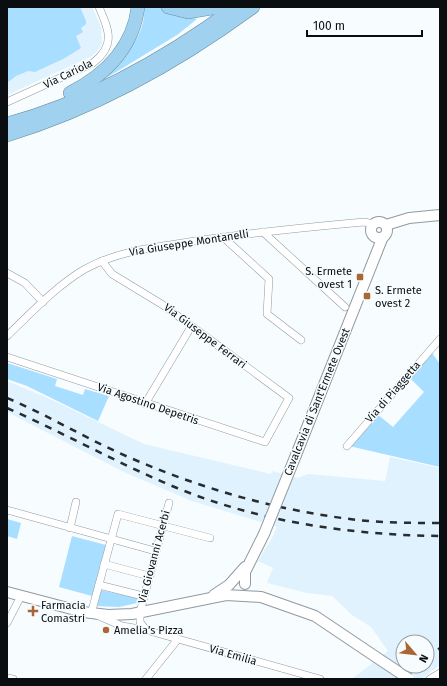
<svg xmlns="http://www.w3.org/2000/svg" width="447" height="686" viewBox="0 0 447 686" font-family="'Fira Sans',sans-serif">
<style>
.built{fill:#dff2fd;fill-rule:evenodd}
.green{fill:#a8deff}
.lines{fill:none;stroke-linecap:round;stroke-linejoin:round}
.street-casing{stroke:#909aa0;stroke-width:8}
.secondary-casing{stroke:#909aa0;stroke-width:12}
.highway-casing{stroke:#6c8da1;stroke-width:14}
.street{stroke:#fff;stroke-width:7}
.secondary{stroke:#fff;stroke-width:10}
.highway{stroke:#a0d1ef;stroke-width:13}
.rail{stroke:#282c2e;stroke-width:2.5;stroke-dasharray:7 7;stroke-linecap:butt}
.secondary-bridge-casing{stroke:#909aa0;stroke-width:12;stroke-linecap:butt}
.secondary-bridge{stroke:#fff;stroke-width:10}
.poi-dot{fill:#aa6735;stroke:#f7fcff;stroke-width:1.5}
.labels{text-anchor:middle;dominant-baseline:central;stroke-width:3;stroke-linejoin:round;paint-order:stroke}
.street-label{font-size:11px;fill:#0a0e10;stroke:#f7fcff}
.poi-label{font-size:11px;fill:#0a0e10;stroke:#f7fcff;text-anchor:start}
</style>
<rect width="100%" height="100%" fill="#f7fcff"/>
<g class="built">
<polygon points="7,7 92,7 101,27 102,43 98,50 92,56 7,95"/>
<path d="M 7,381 L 50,399 L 144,444 L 271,474 L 272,471 L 298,478 L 308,474 L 385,481 L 390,457 L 440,468 L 440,665 L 421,679 L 352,679 L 388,651 L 371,627 L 352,615 L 332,596 L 307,593 L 267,583 L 273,568 L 258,561 L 272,538 L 277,527 L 192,501 L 124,472 L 7,412 ZM 403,642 L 427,642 L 427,666 L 403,666 Z"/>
</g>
<g class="green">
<polygon points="7,7 80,7 86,21 86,24 81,28 83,32 76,36 81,48 65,58 35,72 28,71 16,76 7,83"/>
<path d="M 144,7 L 159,7 L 197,19 L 177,35 L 103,80 L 101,79 C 121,61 147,36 144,7 Z"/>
<polygon points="432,353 440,364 440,467 349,446 377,414 393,427 424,392 410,378"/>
<polygon points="7,363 57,379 55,386 83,395 85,389 109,396 98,421 27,386 7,379"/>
<polygon points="7,519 21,523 17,539 7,536"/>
<polygon points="72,536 106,545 92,596 59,587"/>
<polygon points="100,590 137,598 137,603 119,607 96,606"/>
</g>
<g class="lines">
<g class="street-casing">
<g id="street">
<path d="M 7,102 L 93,63 C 116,45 109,30 99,7"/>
<polyline points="263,232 345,307"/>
<polyline points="223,237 269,279 267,314 301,340"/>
<polyline points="7,273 25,283 43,302"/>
<path d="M 7,336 C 31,313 56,286 85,269 C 120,250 156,247 195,241 C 251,233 308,227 364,222 L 374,224"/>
<polyline points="7,357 265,442 289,398 163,305 112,274 102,261"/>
<polyline points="145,404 191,327"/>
<polyline points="347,446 440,339"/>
<polyline points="7,510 155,551"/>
<polyline points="70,528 76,502"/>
<polyline points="104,564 149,576"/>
<polyline points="99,585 143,596"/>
<polyline points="91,614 118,514 210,538"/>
<polyline points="99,616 122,626 146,630 320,679"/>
<polyline points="7,623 21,596"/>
<polyline points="146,630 140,622 140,612 169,503"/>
<polyline points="7,678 13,679"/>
<polyline points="146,679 178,639"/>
<polyline points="430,679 440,673"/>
</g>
</g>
<g class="secondary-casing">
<g id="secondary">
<circle cx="379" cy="230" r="8"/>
<polyline points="386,225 409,218 440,215"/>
<polyline points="296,455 382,239"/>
<polyline points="245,584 245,572 264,534"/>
<polyline points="7,592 83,612 108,615 132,614 226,595 261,597 315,616 376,657"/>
<polyline points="214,595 229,585 245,567"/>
</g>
</g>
<g class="highway-casing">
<g id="highway">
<polyline points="168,7 188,12 218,7"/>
<path d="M 70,93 C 105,75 133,48 138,7"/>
<path d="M 7,124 C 89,102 168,57 236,7"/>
<path d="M 7,135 C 96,108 178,62 253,7"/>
</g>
</g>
<use href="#street" class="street"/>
<use href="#secondary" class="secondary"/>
<use href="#highway" class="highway"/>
<g class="rail">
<path d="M 7,398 C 50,416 90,441 133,459 C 205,490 280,511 358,520 C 385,523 413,523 440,523"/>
<path d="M 7,408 C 64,433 119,464 177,488 C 260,522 351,535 440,536"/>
<polyline points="427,658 440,648"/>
<polyline points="403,679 422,666"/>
</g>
<g class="secondary-bridge-casing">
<g id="secondary-bridge">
<polyline points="264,534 296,455"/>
<polyline points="376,657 409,679"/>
</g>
</g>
<use href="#secondary-bridge" class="secondary-bridge"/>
</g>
<g class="poi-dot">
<rect x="356" y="273" width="8" height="8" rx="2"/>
<rect x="363" y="292" width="8" height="8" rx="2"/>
<path d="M31 605h4v4h4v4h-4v4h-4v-4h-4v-4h4z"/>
<circle cx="106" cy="630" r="4"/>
</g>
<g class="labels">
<g class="street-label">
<text transform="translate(68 74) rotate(-26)">Via Cariola</text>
<text transform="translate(189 243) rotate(-9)">Via Giuseppe Montanelli</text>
<text transform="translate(205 336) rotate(37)">Via Giuseppe Ferrari</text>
<text transform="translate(393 392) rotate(-49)">Via di Piaggetta</text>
<text transform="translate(317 402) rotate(-68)">Cavalcavia di Sant'Ermete Ovest</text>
<text transform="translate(148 404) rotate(19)">Via Agostino Depetris</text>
<text transform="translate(154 557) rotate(-75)">Via Giovanni Acerbi</text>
<text transform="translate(233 655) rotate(16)">Via Emilia</text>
</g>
<g class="poi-label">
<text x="352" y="271" text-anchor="end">S. Ermete<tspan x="352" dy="13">ovest 1</tspan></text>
<text x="375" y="290">S. Ermete<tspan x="375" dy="13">ovest 2</tspan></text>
<text x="41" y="605">Farmacia<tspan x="41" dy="13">Comastri</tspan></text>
<text x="114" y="630">Amelia’s Pizza</text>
</g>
</g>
<rect width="447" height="686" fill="none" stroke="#0a0e10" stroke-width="16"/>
<g transform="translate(415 654) rotate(118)"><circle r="19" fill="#f7fcff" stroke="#989d9f"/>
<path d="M0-3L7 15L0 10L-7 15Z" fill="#aa6735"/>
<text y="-6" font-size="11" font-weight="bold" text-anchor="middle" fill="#0a0e10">N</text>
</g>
<path d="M307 30v6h115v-6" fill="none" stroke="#0a0e10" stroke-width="2"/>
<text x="313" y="30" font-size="12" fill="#0a0e10" stroke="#f7fcff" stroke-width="3" paint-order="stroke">100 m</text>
</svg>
